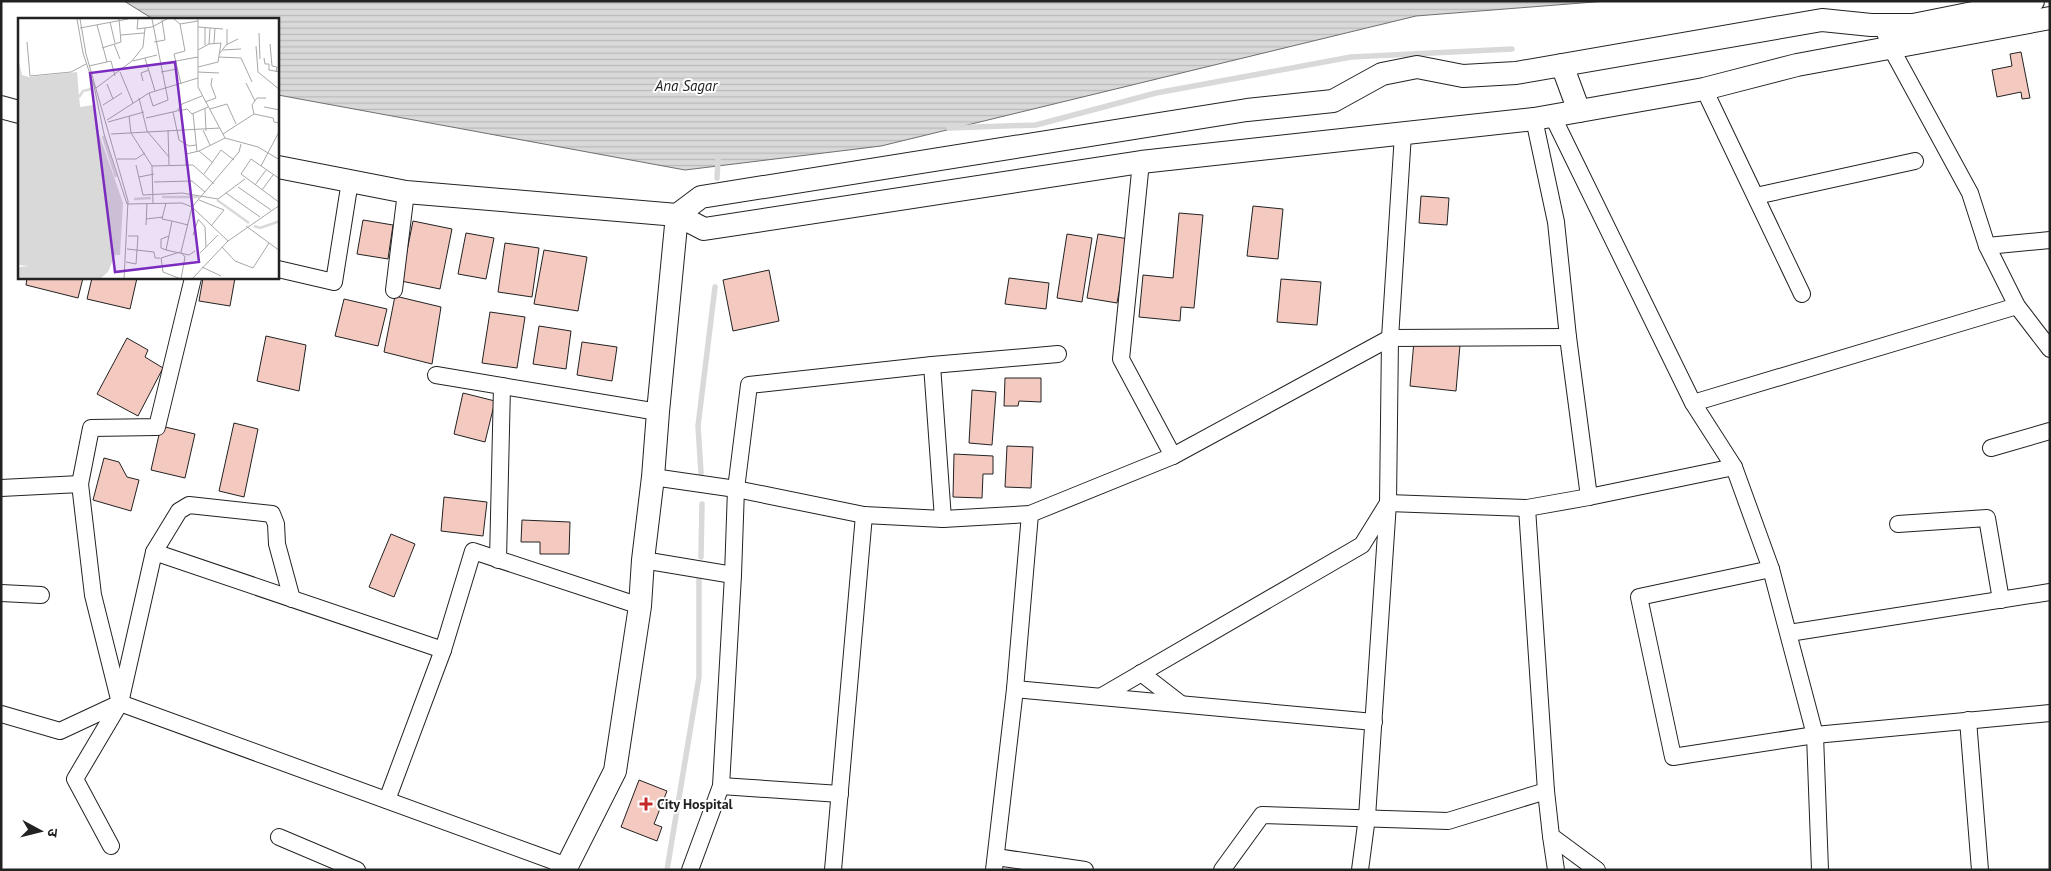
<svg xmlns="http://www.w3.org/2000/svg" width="2051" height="871" viewBox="0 0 2051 871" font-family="'PT Sans','Noto Sans Devanagari',sans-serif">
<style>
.water{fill:url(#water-rules);stroke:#6f6f6f}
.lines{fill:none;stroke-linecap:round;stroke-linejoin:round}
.stream{stroke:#d9d9d9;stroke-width:5.5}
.building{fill:#f3c9c0;stroke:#222}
.street-casing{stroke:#222;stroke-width:18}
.secondary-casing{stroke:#222;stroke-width:24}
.street{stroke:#fff;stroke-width:16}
.secondary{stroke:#fff;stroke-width:22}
.poi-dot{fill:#c62828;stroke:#fff;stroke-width:2}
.labels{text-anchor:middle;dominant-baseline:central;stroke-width:4;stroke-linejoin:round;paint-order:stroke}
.poi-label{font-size:14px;font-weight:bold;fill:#222;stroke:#fff;text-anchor:start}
.water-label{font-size:15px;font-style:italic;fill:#222;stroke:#fff}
.inset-river{fill:none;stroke:#d9d9d9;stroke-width:2.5}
.inset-road{fill:none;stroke:#a7a7a7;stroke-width:1}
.view{fill:#7b2cbf;fill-opacity:0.15;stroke:#7b2cbf;stroke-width:2.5}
.inset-edge{fill:none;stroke:#222;stroke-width:2.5}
</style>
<defs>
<pattern id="water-rules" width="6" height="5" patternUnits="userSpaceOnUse" patternTransform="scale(1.25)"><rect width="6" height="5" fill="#d9d9d9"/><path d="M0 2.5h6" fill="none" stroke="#bababa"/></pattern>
</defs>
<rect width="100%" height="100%" fill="#fff"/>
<polygon class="water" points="124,1 1607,1 1416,16 881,146 685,170 278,95 278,19 153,19"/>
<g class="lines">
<g class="stream">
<polyline points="949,128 1036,125 1156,93 1351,57 1512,49"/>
<polyline points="717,178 718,160"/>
<polyline points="701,473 698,426 715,287"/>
<polyline points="701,557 702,504"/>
<polyline points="667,870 699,677 699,579"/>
</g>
</g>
<g class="building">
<polygon points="2021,52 2030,98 2022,99 2021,92 1997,97 1992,70 2012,66 2010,54"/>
<polygon points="1421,196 1449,198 1447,225 1419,223"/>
<polygon points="1253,206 1283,209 1278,259 1247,256"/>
<polygon points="1179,213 1203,215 1194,308 1181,307 1180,321 1139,317 1143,275 1173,278"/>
<polygon points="363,220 393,225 388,259 357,254"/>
<polygon points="413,221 452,229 440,289 401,281"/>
<polygon points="466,233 494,238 486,279 458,274"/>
<polygon points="1067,234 1092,238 1082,302 1057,298"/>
<polygon points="1098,234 1129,239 1117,303 1087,298"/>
<polygon points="505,243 539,248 532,297 498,292"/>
<polygon points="544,250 587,257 578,311 534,304"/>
<polygon points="769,270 779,321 733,331 723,280"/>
<polygon points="27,278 83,278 78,298 26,285"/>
<polygon points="92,278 137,278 130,309 87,299"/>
<polygon points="203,278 235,278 230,306 199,301"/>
<polygon points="1009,278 1049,283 1046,309 1005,304"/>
<polygon points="1281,279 1321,282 1317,325 1277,322"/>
<polygon points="395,296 441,307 432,364 384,352"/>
<polygon points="344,299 387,309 378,346 335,336"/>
<polygon points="490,312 525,317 517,368 482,363"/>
<polygon points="539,326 571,331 566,369 533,364"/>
<polygon points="266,336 306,345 299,391 257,381"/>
<polygon points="127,338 148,350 145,357 163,368 138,416 97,394"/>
<polygon points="1414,341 1460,345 1456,391 1410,386"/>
<polygon points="582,342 617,347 612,381 577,375"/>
<polygon points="1005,378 1041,378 1041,402 1019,401 1018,406 1004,406"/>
<polygon points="972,390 996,392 992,445 969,443"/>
<polygon points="463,393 495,401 485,442 454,434"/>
<polygon points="234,423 258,429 244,497 219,491"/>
<polygon points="161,426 195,434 185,478 151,470"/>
<polygon points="1007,446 1033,447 1031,488 1005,487"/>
<polygon points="954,454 993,456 993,474 983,474 982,498 953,497"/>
<polygon points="104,458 119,462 127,477 139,480 131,511 93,500"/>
<polygon points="444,497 487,502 483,536 441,531"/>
<polygon points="522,520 570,522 569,554 540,554 540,542 521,542"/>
<polygon points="391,534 415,544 394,597 369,587"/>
<polygon points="639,780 667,791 654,824 662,827 657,841 621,827"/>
</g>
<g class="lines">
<g class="street-casing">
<g id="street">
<polyline points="1882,25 1891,48 1970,193 1987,246 2017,306 2050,349"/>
<polyline points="1704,89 1802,294"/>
<polyline points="1552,115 1693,403 1734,467 1771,569 1815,735 1820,870"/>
<polyline points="1534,119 1556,222 1568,337 1589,497"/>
<polyline points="1141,162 1121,359 1173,456"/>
<polyline points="1756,196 1915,161"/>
<polyline points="1987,246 2050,240"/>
<polyline points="278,269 334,282 350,181"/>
<polyline points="394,290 406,192"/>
<polyline points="932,365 943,519"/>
<polyline points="436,375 658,412"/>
<polyline points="1693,403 2017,306"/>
<polyline points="1991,448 2050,431"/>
<polyline points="653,477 736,489 864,515 943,519 1030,514 1173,456 1390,338 1568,337"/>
<polyline points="80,484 91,428 157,427 193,278"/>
<polyline points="1,488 80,484 93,595 119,699"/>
<polyline points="1527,508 1546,791 1551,836 1597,870"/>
<polyline points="1898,524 1987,518 2001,600"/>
<polyline points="154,552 179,511 189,505 272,514 276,524 277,544 292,599"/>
<polyline points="498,560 502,386"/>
<polyline points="643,560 733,575"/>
<polyline points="1771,569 1639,597 1673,757 1815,735 2050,713"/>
<polyline points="1,593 41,595"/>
<polyline points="1789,633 2050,592"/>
<polyline points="1141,673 1181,704"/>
<polyline points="1015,689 1374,722"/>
<polyline points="1102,696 1362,545 1388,503 1527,508 1589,497 1734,467"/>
<polyline points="1,714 60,731 120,703 567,866 570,870"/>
<polyline points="1968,720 1980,870"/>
<polyline points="721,786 840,794"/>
<polyline points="387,800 443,650"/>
<polyline points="1551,836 1556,870"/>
<polyline points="279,837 357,870"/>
<polyline points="111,846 75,779 120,703 154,552 443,650 473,551 640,606"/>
<polyline points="996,857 1085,870"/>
<polyline points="690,870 721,786 733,575 736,489 749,385 932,365 1058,354"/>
<polyline points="833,870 864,515"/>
<polyline points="994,870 1015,689 1030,514"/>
<polyline points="1222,870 1262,815 1448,821 1546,791"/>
<polyline points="1360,870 1367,817 1388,503 1390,338 1403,134"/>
</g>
</g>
<g class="secondary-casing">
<g id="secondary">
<polyline points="1562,65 1579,111"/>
<polyline points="1,107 19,112"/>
<polyline points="278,167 406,192 677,215 704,229 1141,162 1534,119 1704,89 1797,65 2050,18"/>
<polyline points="561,870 567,866 615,771 640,606 643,560 653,477 658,412 677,215 701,197 1247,110 1333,101 1382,74 1417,67 1463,76 1516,73 1822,20 1871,25 1913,25 2033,1"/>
</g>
</g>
<use href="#street" class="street"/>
<use href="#secondary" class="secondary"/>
</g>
<path class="poi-dot" d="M643.5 796.5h5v5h5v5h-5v5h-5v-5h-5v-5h5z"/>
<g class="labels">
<g class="poi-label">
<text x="657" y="804">City Hospital</text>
</g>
<g class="water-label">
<text x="686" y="85">Ana Sagar</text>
</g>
</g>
<g transform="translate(18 18)">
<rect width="261" height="261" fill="#fff"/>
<path d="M 0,40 L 4,57 L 11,59 L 59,54 L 62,89 L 75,87 L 81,116 L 105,185 L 102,237 L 97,237 L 90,254 L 82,261 L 0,261 L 0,249 L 11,248 L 0,247 Z" fill="#d9d9d9"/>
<path class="inset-river" d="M 61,79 L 65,73 L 73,71M 85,118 L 98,159M 144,179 L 181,179M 116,181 L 133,180M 199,182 L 231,205M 236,208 L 242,210 L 262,203"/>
<path class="inset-road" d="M 59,1 L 65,35 L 76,68 L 86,116 L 109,186M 62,1 L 68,36 L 110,183 L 106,261M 120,1 L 119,11 L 134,9 L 149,1M 156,1 L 162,6 L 167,33 L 156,36 L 163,66M 180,1 L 180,69 L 207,120 L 240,129 L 262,142M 92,4 L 97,25M 162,6 L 180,3M 79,7 L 89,44M 180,9 L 205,11M 62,10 L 110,1M 241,15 L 242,41M 103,17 L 126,15M 9,24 L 12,58 L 53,54 L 68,46M 136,24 L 147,22 L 144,2M 196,25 L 197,10M 96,26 L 102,41M 191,26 L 192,10M 252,26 L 254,48 L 259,49 L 258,54M 187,27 L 187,9M 209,27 L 209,11M 238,28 L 240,54 L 262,72M 84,30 L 103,24 L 101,1M 205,32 L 223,31M 202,35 L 208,27 L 220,21M 201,39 L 223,40 L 234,64M 127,40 L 137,73M 246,40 L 247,46 L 251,46 L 251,52 L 262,54M 115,43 L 139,37M 158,43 L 180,39M 71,48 L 93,43 L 97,58M 180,49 L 200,44 L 203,25 L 191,26 L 180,32M 102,54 L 115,85M 143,54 L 159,51M 180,54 L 201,55M 125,63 L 123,55 L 131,52M 228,65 L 237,83M 89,66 L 95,81M 78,70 L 114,43 L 125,29 L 127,10M 131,75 L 135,88 L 150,82 L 134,1M 121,80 L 129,113 L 151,139M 248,80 L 239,80 L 234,87 L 236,96 L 255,100 L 256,104 L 262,105M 187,84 L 198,80 L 193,67 L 194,60M 85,87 L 104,75M 246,89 L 262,92M 187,91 L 188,113M 192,91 L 209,86 L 218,106M 160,93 L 169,91 L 174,96 L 190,89M 155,94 L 161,122 L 171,128 L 178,127M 175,95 L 179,134M 111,98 L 113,115 L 134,148 L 135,185M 128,100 L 159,93 L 164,86 L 184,78M 89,102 L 131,75 L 180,60M 90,104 L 126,94M 150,112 L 151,147M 185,112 L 192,127M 93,116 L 202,110M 205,116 L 236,96M 181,133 L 194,144M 99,141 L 118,141 L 127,135M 118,147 L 125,177 L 164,175 L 200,181 L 227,161M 168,147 L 168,136 L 181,133 L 207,120M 134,148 L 175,147 L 196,166M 243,148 L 262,112M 186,156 L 203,132 L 216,142M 121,159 L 136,156M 262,161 L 233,141 L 223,156 L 262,185M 136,164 L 174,163 L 187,174M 237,167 L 248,152M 220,169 L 253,192M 244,172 L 255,157M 208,175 L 242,199M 181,182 L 206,192 L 193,208M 148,185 L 144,201 L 154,203 L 148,232 L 171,237 L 177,233M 109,186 L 164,185 L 174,189 L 210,223 L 174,261M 128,201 L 145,199M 180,201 L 187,209 L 188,229M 154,203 L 170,207M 128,207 L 129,185M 228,208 L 262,233M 175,217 L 180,202M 210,223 L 262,187M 204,229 L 217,243 L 235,250 L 251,225M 109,231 L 136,234 L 137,240 L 142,240M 148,232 L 143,230 L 143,221 L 151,218M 162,234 L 143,240 L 145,254 L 163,261M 182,235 L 200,217M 108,244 L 118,246 L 120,218 L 110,218M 184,249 L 203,258M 163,261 L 167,239 L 163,234 L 174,189 L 221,134 L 223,126"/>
<path class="view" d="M 157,44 L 181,244 L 97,254 L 72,55 Z"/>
<rect width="261" height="261" class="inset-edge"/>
</g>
<rect width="2051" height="871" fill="none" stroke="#222222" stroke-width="5"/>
<g transform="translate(40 831) rotate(97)" stroke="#ffffff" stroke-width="4" paint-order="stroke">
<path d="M0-4L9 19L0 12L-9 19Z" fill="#222222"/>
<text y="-8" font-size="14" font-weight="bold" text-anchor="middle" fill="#222222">उ</text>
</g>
</svg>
